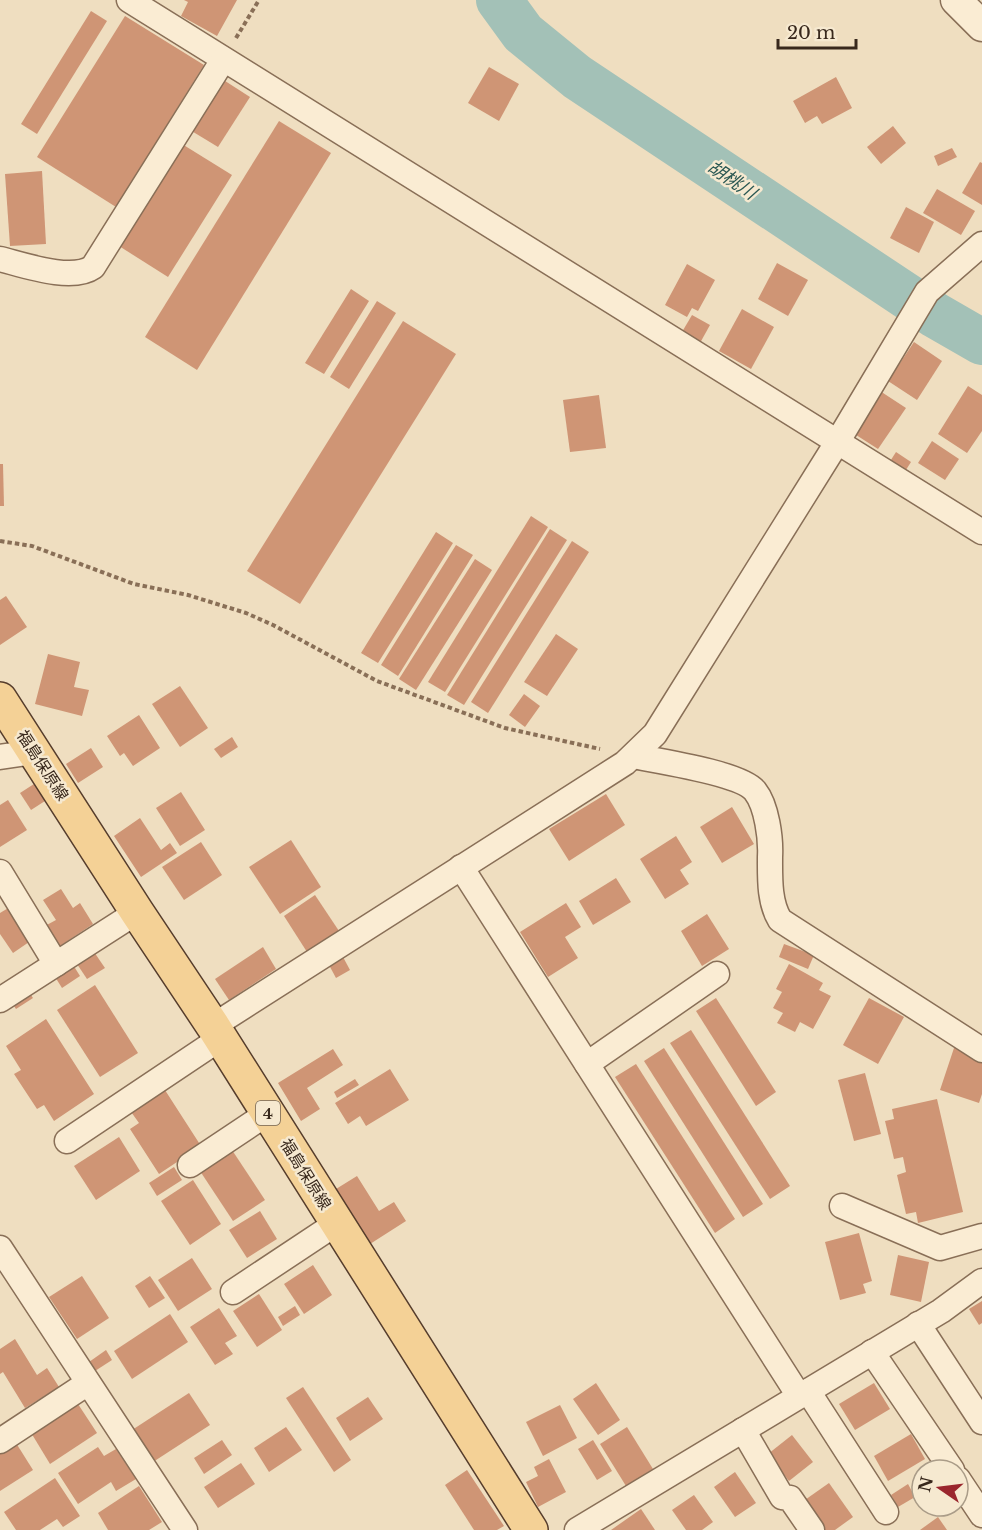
<svg xmlns="http://www.w3.org/2000/svg" width="982" height="1530" viewBox="0 0 982 1530" font-family="'Libre Baskerville','Noto Sans JP',serif">
<style>
.lines{fill:none;stroke-linecap:round;stroke-linejoin:round}
.river{stroke:#a3c1b7;stroke-width:46}
.building{fill:#cf9575}
.minor-casing{stroke:#896f57;stroke-width:27}
.tertiary-casing{stroke:#896f57;stroke-width:33}
.primary-casing{stroke:#563d2c;stroke-width:36}
.path{stroke:#896f57;stroke-width:4;stroke-dasharray:4.5 3;stroke-linecap:butt}
.minor{stroke:#faecd3;stroke-width:24}
.tertiary{stroke:#faecd3;stroke-width:30}
.primary{stroke:#f4d196;stroke-width:33}
.labels{text-anchor:middle;dominant-baseline:central;stroke-width:5;stroke-linejoin:round;paint-order:stroke}
.shield{fill:#f6e9d0;stroke:#716252;stroke-width:1.5}
.shield-label{font-size:15px;font-weight:bold;fill:#38281c}
.street-label{font-size:16px;fill:#38281c;stroke:#f6e9d0}
.water-label{font-size:18px;font-style:italic;fill:#2b5853;stroke:#f6e9d0}
</style>
<rect width="100%" height="100%" fill="#efdec0"/>
<g class="lines">
<polyline class="river" points="499,0 523,33 577,77 935,315 982,342"/>
</g>
<g class="building">
<polygon points="184,0 237,0 217,36 181,16 188,2"/>
<polygon points="91,11 107,21 37,134 21,124"/>
<polygon points="125,16 204,65 116,207 37,157"/>
<polygon points="489,67 519,84 499,121 468,103"/>
<polygon points="836,77 852,108 822,124 817,116 805,123 793,101"/>
<polygon points="222,79 250,97 218,147 190,130"/>
<polygon points="279,121 331,153 197,370 145,337"/>
<polygon points="893,126 906,143 881,164 867,147"/>
<polygon points="182,144 232,175 168,277 119,246"/>
<polygon points="952,148 957,157 938,166 934,156"/>
<polygon points="980,162 982,163 982,205 962,193"/>
<polygon points="42,171 46,244 10,246 5,174"/>
<polygon points="937,189 975,211 961,235 923,213"/>
<polygon points="906,207 934,222 919,253 890,238"/>
<polygon points="777,263 808,280 788,316 758,299"/>
<polygon points="687,264 715,280 698,311 692,308 687,317 665,305"/>
<polygon points="351,289 369,301 324,374 305,363"/>
<polygon points="377,301 396,313 349,389 330,377"/>
<polygon points="742,309 774,327 751,369 719,351"/>
<polygon points="692,315 710,325 700,343 682,332"/>
<polygon points="403,321 456,354 300,604 247,571"/>
<polygon points="914,342 942,361 917,400 888,381"/>
<polygon points="968,386 982,395 982,431 967,453 938,434"/>
<polygon points="880,391 906,408 878,449 853,433"/>
<polygon points="599,395 606,448 570,452 563,400"/>
<polygon points="932,441 959,459 945,480 918,463"/>
<polygon points="896,452 911,462 904,473 889,463"/>
<polygon points="0,464 3,464 4,506 0,506"/>
<polygon points="531,516 548,527 445,692 428,682"/>
<polygon points="550,529 567,540 464,705 447,695"/>
<polygon points="436,532 453,543 378,663 361,653"/>
<polygon points="572,541 589,552 488,713 471,702"/>
<polygon points="456,545 473,555 398,676 381,665"/>
<polygon points="475,559 492,570 416,690 399,679"/>
<polygon points="6,596 27,627 0,645 0,600"/>
<polygon points="556,634 578,649 547,696 524,682"/>
<polygon points="48,654 80,662 74,687 89,690 82,716 35,704"/>
<polygon points="180,686 208,728 180,747 152,704"/>
<polygon points="524,694 540,706 525,727 509,715"/>
<polygon points="139,715 160,748 133,766 124,753 120,756 107,736"/>
<polygon points="232,737 238,747 221,758 214,749"/>
<polygon points="91,748 103,767 78,783 66,764"/>
<polygon points="34,784 45,801 31,810 20,793"/>
<polygon points="181,792 205,830 180,846 156,808"/>
<polygon points="606,794 625,825 569,861 549,829"/>
<polygon points="8,800 27,830 0,847 0,805"/>
<polygon points="732,807 754,844 722,863 700,827"/>
<polygon points="140,818 161,850 170,843 177,853 141,877 114,836"/>
<polygon points="676,836 692,862 680,870 689,884 665,899 640,859"/>
<polygon points="291,840 321,887 280,914 249,867"/>
<polygon points="201,842 222,875 184,900 162,867"/>
<polygon points="616,878 631,902 593,925 579,901"/>
<polygon points="61,889 73,908 80,903 93,924 57,948 43,927 56,920 43,900"/>
<polygon points="315,895 339,931 307,952 284,916"/>
<polygon points="566,903 581,927 565,937 578,958 548,977 520,932"/>
<polygon points="10,907 32,940 13,953 0,934 0,913"/>
<polygon points="707,914 729,949 702,966 681,931"/>
<polygon points="784,944 814,955 808,969 779,957"/>
<polygon points="263,947 276,969 229,1000 215,979"/>
<polygon points="92,949 105,968 87,979 75,961"/>
<polygon points="343,957 350,970 336,978 329,965"/>
<polygon points="70,960 80,976 62,988 52,972"/>
<polygon points="789,964 823,983 819,990 831,996 813,1029 800,1022 795,1032 777,1023 783,1013 773,1008 782,992 776,989"/>
<polygon points="95,985 138,1053 100,1077 57,1010"/>
<polygon points="29,992 33,998 16,1009 12,1003"/>
<polygon points="716,998 776,1092 756,1106 696,1011"/>
<polygon points="869,998 904,1017 878,1064 843,1045"/>
<polygon points="46,1019 94,1094 54,1121 44,1105 37,1109 14,1074 21,1070 6,1046"/>
<polygon points="691,1030 790,1186 770,1199 670,1043"/>
<polygon points="955,1045 982,1062 982,1094 979,1103 940,1090"/>
<polygon points="664,1048 763,1204 743,1217 644,1061"/>
<polygon points="333,1049 343,1065 307,1088 320,1109 301,1121 278,1083"/>
<polygon points="636,1064 735,1219 715,1233 615,1077"/>
<polygon points="390,1069 409,1100 366,1126 360,1116 348,1124 335,1103"/>
<polygon points="865,1073 881,1134 854,1141 838,1080"/>
<polygon points="355,1079 359,1085 337,1098 334,1092"/>
<polygon points="163,1087 201,1146 159,1174 130,1129 139,1123 129,1109"/>
<polygon points="937,1099 963,1212 918,1223 916,1212 906,1214 897,1175 906,1172 903,1157 894,1159 885,1121 894,1119 892,1109"/>
<polygon points="119,1137 140,1171 96,1200 74,1166"/>
<polygon points="232,1150 265,1200 233,1221 200,1171"/>
<polygon points="174,1167 182,1180 157,1196 149,1183"/>
<polygon points="357,1176 379,1211 394,1202 406,1221 370,1244 336,1189"/>
<polygon points="193,1180 221,1224 190,1245 161,1201"/>
<polygon points="260,1211 277,1239 247,1258 229,1230"/>
<polygon points="859,1233 872,1281 863,1284 866,1293 840,1300 825,1242"/>
<polygon points="898,1255 929,1262 921,1302 890,1295"/>
<polygon points="192,1258 212,1289 178,1311 158,1280"/>
<polygon points="313,1265 332,1295 304,1314 284,1284"/>
<polygon points="82,1276 109,1318 77,1339 49,1297"/>
<polygon points="150,1276 165,1298 149,1308 135,1286"/>
<polygon points="259,1294 282,1330 257,1347 233,1311"/>
<polygon points="982,1301 982,1323 979,1325 969,1309"/>
<polygon points="295,1306 300,1315 283,1326 278,1317"/>
<polygon points="219,1308 237,1336 225,1343 233,1354 215,1365 190,1327"/>
<polygon points="170,1314 188,1342 132,1379 114,1351"/>
<polygon points="15,1339 37,1375 47,1368 59,1387 25,1408 3,1372 0,1374 0,1349"/>
<polygon points="106,1350 112,1360 95,1371 89,1362"/>
<polygon points="596,1383 620,1420 598,1435 573,1399"/>
<polygon points="874,1383 890,1409 855,1430 839,1404"/>
<polygon points="303,1387 351,1460 334,1472 286,1398"/>
<polygon points="189,1393 210,1425 153,1462 132,1430"/>
<polygon points="368,1397 383,1419 350,1441 336,1418"/>
<polygon points="76,1401 97,1433 50,1464 30,1431"/>
<polygon points="560,1405 577,1438 543,1456 526,1422"/>
<polygon points="286,1427 302,1450 269,1472 254,1448"/>
<polygon points="627,1427 653,1469 626,1486 600,1444"/>
<polygon points="911,1434 925,1459 888,1481 874,1456"/>
<polygon points="792,1435 813,1462 789,1481 768,1454"/>
<polygon points="222,1440 232,1455 204,1474 194,1458"/>
<polygon points="593,1440 612,1471 597,1480 578,1449"/>
<polygon points="16,1443 33,1470 0,1491 0,1454"/>
<polygon points="98,1447 104,1456 116,1449 136,1479 116,1491 111,1482 78,1504 58,1473"/>
<polygon points="549,1459 566,1492 538,1507 526,1482 538,1476 534,1467"/>
<polygon points="241,1463 255,1484 218,1508 204,1487"/>
<polygon points="467,1470 504,1526 497,1530 474,1530 445,1485"/>
<polygon points="735,1472 756,1503 735,1517 714,1487"/>
<polygon points="55,1478 80,1516 63,1527 57,1519 40,1530 16,1530 4,1512"/>
<polygon points="829,1483 853,1517 835,1530 822,1530 802,1502"/>
<polygon points="908,1484 915,1497 898,1507 891,1495"/>
<polygon points="139,1486 162,1522 149,1530 108,1530 98,1513"/>
<polygon points="694,1495 713,1522 702,1530 686,1530 672,1510"/>
<polygon points="641,1509 655,1530 611,1530"/>
<polygon points="938,1517 947,1530 920,1530"/>
</g>
<g class="lines">
<g class="minor-casing">
<g id="minor">
<polyline points="129,0 982,532"/>
<path d="M 0,259 C 24,265 72,282 93,267 L 223,60"/>
<path d="M 633,756 C 658,761 741,773 755,791 C 767,806 771,839 770,857 C 770,878 769,902 780,920 L 982,1050"/>
<polyline points="0,757 34,752"/>
<polyline points="461,867 799,1396"/>
<polyline points="0,872 56,964"/>
<polyline points="0,1000 137,912"/>
<polyline points="213,1026 625,763 655,734 838,441 927,292 982,244"/>
<polyline points="587,1064 717,974"/>
<polyline points="67,1141 221,1038"/>
<polyline points="190,1165 268,1113"/>
<polyline points="842,1206 940,1248 982,1236"/>
<polyline points="0,1248 185,1530"/>
<polyline points="233,1292 337,1223"/>
<polyline points="918,1324 982,1422"/>
<polyline points="872,1352 952,1470"/>
<polyline points="808,1391 886,1512"/>
<polyline points="743,1430 782,1497 790,1498 812,1530"/>
<polyline points="0,1441 88,1383"/>
<polyline points="958,1479 982,1515"/>
<polyline points="577,1530 941,1311 982,1281"/>
</g>
</g>
<g class="tertiary-casing">
<polyline id="tertiary" points="956,0 982,26"/>
</g>
<g class="primary-casing">
<polyline id="primary" points="0,699 137,912 213,1026 531,1530"/>
</g>
<g class="path">
<polyline points="236,38 259,0"/>
<polyline points="0,541 32,546 134,584 188,595 246,613 273,625 377,681 505,728 600,749"/>
</g>
<use href="#minor" class="minor"/>
<use href="#tertiary" class="tertiary"/>
<use href="#primary" class="primary"/>
</g>
<g class="labels">
<rect class="shield" x="256" y="1101" width="24" height="24" rx="4.5"/>
<g class="shield-label">
<text x="268" y="1113">4</text>
</g>
<g class="street-label">
<text transform="translate(43 765) rotate(57)">福島保原線</text>
<text transform="translate(306 1174) rotate(58)">福島保原線</text>
</g>
<g class="water-label">
<text transform="translate(732 180) rotate(34)">胡桃川</text>
</g>
</g>
<g transform="translate(940 1488) rotate(284)"><circle r="28" fill="#f6e9d0" stroke="#aa9c88" stroke-width="1.5"/>
<path d="M0-4.5L10 22L0 15L-10 22Z" fill="#9a262d"/>
<text y="-9" font-size="16" font-weight="bold" text-anchor="middle" fill="#38281c">N</text>
</g>
<path d="M778 39v9h78v-9" fill="none" stroke="#38281c" stroke-width="3"/>
<text x="787" y="39" font-size="18" fill="#38281c" stroke="#f6e9d0" stroke-width="4.5" paint-order="stroke">20 m</text>
</svg>
